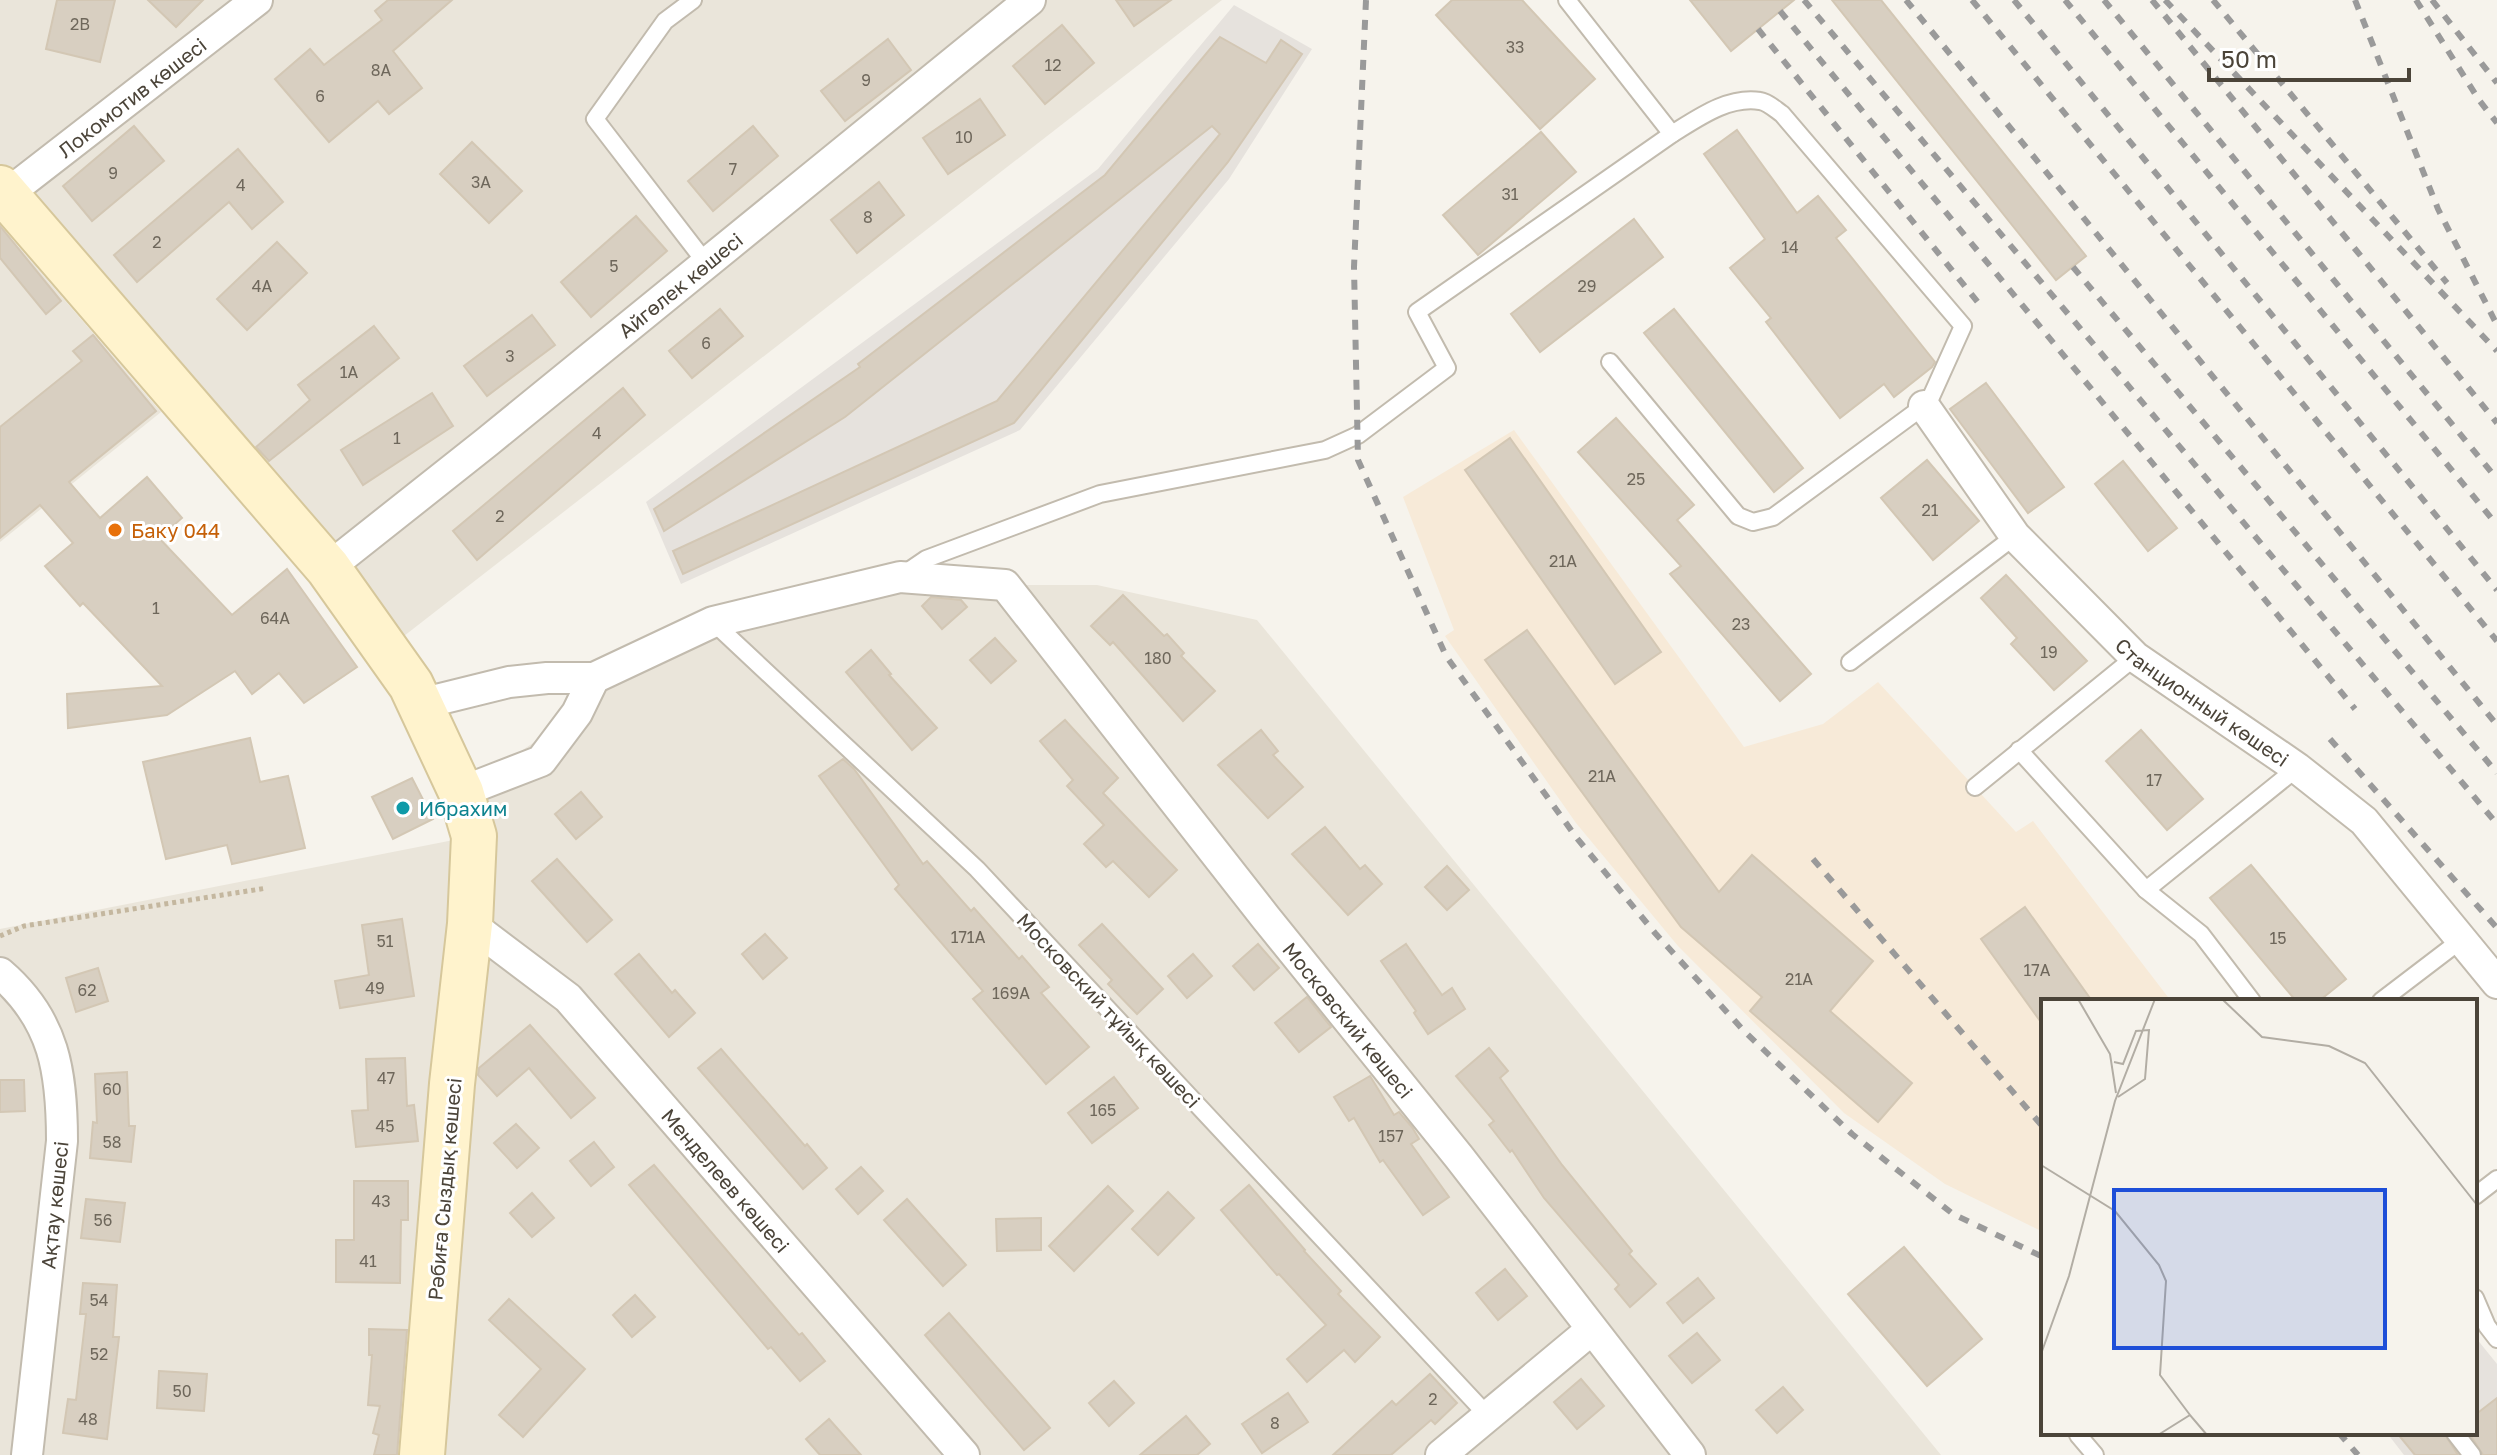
<svg xmlns="http://www.w3.org/2000/svg" width="2497" height="1455" viewBox="0 0 2497 1455" font-family="'Golos Text',sans-serif">
<style>
.residential{fill:#eae5da}
.commercial{fill:#f7ead8}
.industrial{fill:#e6e2dd}
.building{fill:#d8cfc1;stroke:#d3c7b4;stroke-width:2}
.lines{fill:none;stroke-linecap:round;stroke-linejoin:round}
.lane-casing{stroke:#c2bbae;stroke-width:20}
.street-casing{stroke:#c2bbae;stroke-width:34}
.secondary-casing{stroke:#d6c79b;stroke-width:48}
.path{stroke:#c4b79f;stroke-width:5;stroke-dasharray:4 4;stroke-linecap:butt}
.lane{stroke:#fff;stroke-width:16}
.street{stroke:#fff;stroke-width:30}
.secondary{stroke:#fff3cd;stroke-width:44}
.rail{stroke:#9a9a9a;stroke-width:6;stroke-dasharray:10 10;stroke-linecap:butt}
.food-dot{fill:#e8710a;stroke:#fff;stroke-width:3}
.culture-dot{fill:#0f9aa8;stroke:#fff;stroke-width:3}
.labels{text-anchor:middle;dominant-baseline:central;stroke-width:6;stroke-linejoin:round;paint-order:stroke}
.number-label{font-size:16px;fill:#6e675b}
.street-label{font-size:20px;fill:#4b4439;stroke:#fff}
.food-label{font-size:20px;fill:#c56008;stroke:#fff;text-anchor:start}
.culture-label{font-size:20px;fill:#0d838f;stroke:#fff;text-anchor:start}
.inset-road{fill:none;stroke:#b2ada4;stroke-width:2}
.view{fill:#1d4ed8;fill-opacity:0.15;stroke:#1d4ed8;stroke-width:4}
.inset-edge{fill:none;stroke:#4b4439;stroke-width:4}
</style>
<rect width="100%" height="100%" fill="#f6f3ec"/>
<g class="residential">
<polygon points="0,0 1222,0 386,650 0,188"/>
<polygon points="0,225 161,412 0,542"/>
<polygon points="900,577 1005,585 1097,585 1257,620 1941,1455 0,1455 0,929 474,836 461,792 577,713 594,678 713,622"/>
</g>
<polygon class="commercial" points="1514,430 1744,747 1823,724 1878,682 2016,832 2033,821 2171,1001 2043,1001 2043,1232 1945,1184 1844,1113 1678,946 1576,823 1445,636 1454,630 1403,497"/>
<g class="industrial">
<polygon points="1234,5 1312,49 1229,179 1020,430 681,584 646,502 1098,169"/>
<polygon points="2476,1338 2497,1364 2497,1455 2404,1455 2387,1433 2475,1433"/>
</g>
<g class="building">
<polygon points="57,0 115,0 100,62 46,49"/>
<polygon points="148,0 203,0 176,27"/>
<polygon points="388,0 452,0 393,51 422,88 389,114 378,101 329,142 275,79 310,49 324,65 382,20 375,11"/>
<polygon points="1116,0 1171,0 1134,26"/>
<polygon points="1452,0 1522,0 1595,79 1540,129 1436,15"/>
<polygon points="1690,0 1794,0 1731,51"/>
<polygon points="1832,0 1881,0 2086,256 2056,280"/>
<polygon points="1062,25 1094,63 1045,104 1013,66"/>
<polygon points="1220,37 1266,63 1281,40 1302,54 1228,162 1014,423 683,574 673,551 997,401 1220,134 1212,126 845,417 664,531 654,509 860,367 858,364 1105,175"/>
<polygon points="888,39 911,70 845,121 821,91"/>
<polygon points="980,99 1005,135 948,174 923,138"/>
<polygon points="134,126 164,161 92,221 63,186"/>
<polygon points="753,126 778,156 713,211 688,181"/>
<polygon points="1737,130 1797,213 1818,196 1846,230 1836,238 1935,362 1932,367 1894,397 1884,384 1840,418 1766,322 1771,318 1730,268 1765,239 1704,154"/>
<polygon points="1541,132 1576,172 1478,255 1443,215"/>
<polygon points="472,142 522,191 489,223 440,174"/>
<polygon points="238,149 283,202 252,229 229,202 137,282 114,255"/>
<polygon points="879,182 904,215 857,253 831,220"/>
<polygon points="636,216 667,251 591,317 561,282"/>
<polygon points="1634,219 1663,257 1540,352 1511,314"/>
<polygon points="0,226 61,301 46,314 0,258"/>
<polygon points="277,242 307,273 247,330 217,299"/>
<polygon points="720,309 743,336 692,378 669,351"/>
<polygon points="1674,309 1803,468 1774,492 1644,333"/>
<polygon points="532,315 555,345 487,396 464,366"/>
<polygon points="374,326 399,358 269,461 256,447 310,400 298,385"/>
<polygon points="93,335 156,411 69,482 100,518 147,477 182,518 159,538 232,615 287,569 357,667 304,703 279,673 252,694 235,671 167,715 68,728 67,694 162,686 83,603 80,606 45,566 73,543 40,505 0,538 0,427 82,361 73,351"/>
<polygon points="1986,383 2064,487 2028,513 1950,409"/>
<polygon points="623,388 645,415 477,560 453,531"/>
<polygon points="432,393 453,426 363,485 341,450"/>
<polygon points="1616,418 1694,505 1677,520 1811,674 1780,701 1670,574 1681,566 1578,452"/>
<polygon points="1510,438 1661,652 1615,684 1465,470"/>
<polygon points="1927,460 1979,521 1933,560 1881,498"/>
<polygon points="2123,461 2177,528 2148,551 2095,484"/>
<polygon points="2006,575 2087,661 2054,690 2011,644 2017,638 1981,598"/>
<polygon points="1123,595 1164,636 1167,634 1184,653 1181,656 1215,691 1183,721 1113,642 1110,645 1091,626"/>
<polygon points="931,597 961,600 967,607 942,629 922,606"/>
<polygon points="1527,630 1719,892 1752,855 1873,961 1830,1011 1912,1083 1878,1122 1750,1011 1762,997 1681,927 1485,660"/>
<polygon points="995,638 1016,661 991,683 970,660"/>
<polygon points="871,650 891,674 889,675 937,728 912,750 846,672"/>
<polygon points="1065,720 1118,778 1103,793 1177,870 1149,897 1113,861 1106,867 1084,844 1104,825 1067,786 1073,780 1040,741"/>
<polygon points="1261,730 1278,751 1273,755 1303,787 1268,818 1218,765"/>
<polygon points="2141,730 2203,799 2167,830 2106,761"/>
<polygon points="250,738 260,782 288,776 305,848 232,864 227,845 166,859 143,762"/>
<polygon points="843,759 854,769 923,864 927,861 971,911 974,908 1019,959 1022,956 1049,987 1041,993 1089,1047 1046,1084 973,999 983,991 895,889 899,885 819,776"/>
<polygon points="412,778 433,819 393,839 372,797"/>
<polygon points="581,792 602,817 576,839 555,814"/>
<polygon points="1325,827 1360,869 1365,865 1382,884 1348,915 1292,854"/>
<polygon points="557,859 612,920 587,942 532,881"/>
<polygon points="2251,865 2346,979 2319,1001 2296,1001 2210,898"/>
<polygon points="1447,866 1469,890 1447,910 1425,887"/>
<polygon points="2025,907 2092,1001 2043,1001 2043,1025 1981,939"/>
<polygon points="402,919 414,996 340,1008 335,981 369,975 362,925"/>
<polygon points="1102,924 1163,989 1137,1014 1108,984 1112,980 1079,945"/>
<polygon points="765,934 787,958 763,979 742,954"/>
<polygon points="1258,944 1279,968 1254,990 1233,966"/>
<polygon points="1406,944 1442,995 1452,988 1465,1009 1428,1034 1414,1013 1416,1011 1381,961"/>
<polygon points="639,954 672,993 675,990 695,1013 669,1037 615,974"/>
<polygon points="1193,954 1212,976 1187,998 1168,976"/>
<polygon points="98,968 108,1001 76,1012 66,978"/>
<polygon points="1307,997 1331,1027 1299,1052 1275,1023"/>
<polygon points="530,1025 595,1098 571,1118 529,1068 497,1096 478,1075 479,1068"/>
<polygon points="1489,1048 1508,1071 1500,1078 1562,1165 1632,1251 1629,1254 1656,1284 1630,1307 1615,1289 1619,1285 1544,1198 1512,1150 1510,1152 1489,1125 1494,1121 1456,1076"/>
<polygon points="721,1049 805,1146 807,1144 827,1168 803,1189 698,1068"/>
<polygon points="405,1058 407,1106 414,1105 418,1141 356,1147 352,1111 368,1110 366,1059"/>
<polygon points="127,1072 129,1126 135,1126 131,1162 90,1158 93,1122 97,1123 95,1074"/>
<polygon points="1370,1076 1394,1115 1399,1112 1412,1127 1419,1139 1411,1144 1449,1197 1423,1215 1383,1160 1380,1162 1354,1118 1349,1121 1334,1097"/>
<polygon points="1114,1077 1138,1108 1092,1143 1068,1113"/>
<polygon points="0,1080 24,1080 25,1111 0,1112"/>
<polygon points="516,1124 539,1148 517,1168 494,1143"/>
<polygon points="594,1142 614,1167 591,1186 570,1161"/>
<polygon points="654,1165 799,1335 802,1333 825,1361 800,1381 771,1347 768,1349 629,1185"/>
<polygon points="861,1167 883,1191 858,1214 836,1189"/>
<polygon points="354,1181 408,1181 408,1220 401,1220 400,1283 336,1282 336,1240 354,1240"/>
<polygon points="1249,1185 1305,1250 1304,1251 1341,1291 1338,1294 1380,1337 1355,1362 1344,1350 1307,1382 1287,1359 1326,1325 1279,1274 1277,1275 1221,1210"/>
<polygon points="1108,1186 1133,1211 1074,1271 1049,1246"/>
<polygon points="1168,1192 1194,1218 1158,1255 1132,1229"/>
<polygon points="532,1193 554,1218 532,1237 510,1213"/>
<polygon points="86,1199 125,1203 120,1242 81,1238"/>
<polygon points="907,1199 966,1265 943,1286 884,1220"/>
<polygon points="1041,1218 1041,1250 997,1251 996,1219"/>
<polygon points="1904,1247 1982,1339 1927,1386 1848,1294"/>
<polygon points="1505,1269 1527,1296 1498,1320 1476,1293"/>
<polygon points="1698,1278 1714,1298 1683,1323 1667,1303"/>
<polygon points="83,1283 117,1285 113,1337 119,1337 107,1439 63,1433 68,1399 76,1400 86,1314 80,1314"/>
<polygon points="635,1295 655,1317 632,1337 613,1315"/>
<polygon points="509,1299 585,1369 523,1437 499,1415 541,1369 489,1320"/>
<polygon points="949,1313 1050,1428 1024,1450 925,1335"/>
<polygon points="369,1329 407,1330 397,1455 374,1455 379,1435 373,1433 380,1406 368,1405 372,1355 369,1355"/>
<polygon points="1697,1333 1720,1360 1692,1383 1669,1356"/>
<polygon points="159,1371 207,1374 204,1411 157,1408"/>
<polygon points="1430,1374 1457,1403 1435,1424 1431,1420 1391,1455 1333,1455 1392,1401 1396,1405"/>
<polygon points="1581,1379 1604,1406 1577,1429 1554,1402"/>
<polygon points="1114,1381 1134,1403 1109,1426 1089,1403"/>
<polygon points="1783,1387 1803,1410 1777,1433 1756,1410"/>
<polygon points="1288,1393 1308,1422 1262,1453 1242,1424"/>
<polygon points="2497,1398 2497,1455 2483,1455 2469,1433 2475,1433 2475,1415"/>
<polygon points="1186,1416 1210,1444 1197,1455 1140,1455"/>
<polygon points="829,1419 861,1455 820,1455 806,1439"/>
<polygon points="2397,1433 2444,1433 2458,1455 2415,1455"/>
</g>
<g class="lines">
<g class="lane-casing">
<g id="lane">
<polyline points="693,0 665,21 595,119 706,263"/>
<polyline points="1567,0 1672,134"/>
<path d="M 904,574 L 926,559 L 1100,494 L 1325,450 L 1358,435 L 1447,368 L 1417,312 L 1672,134 C 1698,118 1728,96 1760,101 C 1768,102 1776,110 1782,114 L 1963,326 L 1931,397 L 1924,406 L 1773,517 L 1753,522 L 1738,516 L 1610,362"/>
<polyline points="713,622 977,869 1488,1416"/>
<polyline points="1850,662 2015,536"/>
<polyline points="2019,750 2146,890 2201,934 2252,1001"/>
<polyline points="1975,787 2135,657"/>
<polyline points="2146,890 2297,768"/>
<polyline points="2381,1001 2461,940"/>
<polyline points="2475,1196 2497,1179"/>
<polyline points="2475,1298 2487,1326 2497,1339"/>
<polyline points="2455,1433 2472,1455"/>
<polyline points="2078,1435 2095,1455"/>
</g>
</g>
<g class="street-casing">
<g id="street">
<path id="s1" d="M 7,194 L 257,0"/>
<path id="s2" d="M 1924,406 L 2015,536 L 2135,657 L 2297,768 L 2364,821 L 2497,983"/>
<path id="s3" d="M 328,568 L 487,442 L 1030,0"/>
<polyline points="420,704 509,682 547,678 594,678"/>
<path id="s4" d="M 461,792 L 541,761 L 577,713 L 594,678 L 713,622 L 900,577 L 1005,585 L 1266,918 L 1459,1157 L 1690,1455"/>
<path id="s5" d="M 470,924 L 568,998 L 964,1455"/>
<path d="M 0,973 C 55,1020 62,1073 62,1141 L 27,1455"/>
<polyline points="1441,1455 1591,1330"/>
</g>
</g>
<g class="secondary-casing">
<polyline id="secondary" points="0,188 328,568 411,685 461,792 474,836 470,924 452,1084 422,1455"/>
</g>
<polyline class="path" points="0,936 24,926 267,888"/>
<use href="#lane" class="lane"/>
<use href="#street" class="street"/>
<use href="#secondary" class="secondary"/>
<g class="rail">
<polyline points="1366,0 1354,267 1358,460 1446,656 1576,837 1655,933 1744,1031 1852,1134 1953,1214 2043,1257"/>
<polyline points="1804,0 2497,824"/>
<polyline points="1906,0 2497,725"/>
<polyline points="1972,0 2497,641"/>
<polyline points="2014,0 2497,590"/>
<polyline points="2065,0 2497,525"/>
<polyline points="2104,0 2497,479"/>
<polyline points="2152,0 2497,423"/>
<polyline points="2165,0 2497,351"/>
<polyline points="2213,0 2447,283"/>
<polyline points="2355,0 2438,209 2497,325"/>
<polyline points="2416,0 2479,100 2497,123"/>
<polyline points="2432,0 2497,83"/>
<polyline points="1780,11 2355,709"/>
<polyline points="1758,29 1980,305"/>
<polyline points="2073,267 2497,773"/>
<polyline points="2330,739 2497,928"/>
<polyline points="1813,859 2043,1127"/>
<polyline points="2339,1433 2358,1455"/>
</g>
</g>
<circle class="food-dot" cx="115" cy="530" r="8"/>
<circle class="culture-dot" cx="403" cy="808" r="8"/>
<g class="labels">
<g class="number-label">
<text x="80" y="24">2В</text>
<text x="1515" y="47">33</text>
<text x="1053" y="65">12</text>
<text x="381" y="70">8А</text>
<text x="866" y="80">9</text>
<text x="320" y="96">6</text>
<text x="964" y="137">10</text>
<text x="733" y="169">7</text>
<text x="113" y="173">9</text>
<text x="481" y="182">3А</text>
<text x="241" y="185">4</text>
<text x="1510" y="194">31</text>
<text x="868" y="217">8</text>
<text x="157" y="242">2</text>
<text x="1790" y="247">14</text>
<text x="614" y="266">5</text>
<text x="262" y="286">4А</text>
<text x="1587" y="286">29</text>
<text x="706" y="343">6</text>
<text x="510" y="356">3</text>
<text x="349" y="372">1А</text>
<text x="597" y="433">4</text>
<text x="397" y="438">1</text>
<text x="1636" y="479">25</text>
<text x="1930" y="510">21</text>
<text x="500" y="516">2</text>
<text x="1563" y="561">21А</text>
<text x="156" y="608">1</text>
<text x="275" y="618">64А</text>
<text x="1741" y="624">23</text>
<text x="2049" y="652">19</text>
<text x="1158" y="658">180</text>
<text x="1602" y="776">21А</text>
<text x="2154" y="780">17</text>
<text x="968" y="937">171А</text>
<text x="2278" y="938">15</text>
<text x="385" y="941">51</text>
<text x="2037" y="970">17А</text>
<text x="1799" y="979">21А</text>
<text x="375" y="988">49</text>
<text x="87" y="990">62</text>
<text x="1011" y="993">169А</text>
<text x="386" y="1078">47</text>
<text x="112" y="1089">60</text>
<text x="1103" y="1110">165</text>
<text x="385" y="1126">45</text>
<text x="1391" y="1136">157</text>
<text x="112" y="1142">58</text>
<text x="381" y="1201">43</text>
<text x="103" y="1220">56</text>
<text x="368" y="1261">41</text>
<text x="99" y="1300">54</text>
<text x="99" y="1354">52</text>
<text x="182" y="1391">50</text>
<text x="1433" y="1399">2</text>
<text x="88" y="1419">48</text>
<text x="1275" y="1423">8</text>
</g>
<g class="street-label">
<text stroke="none"><textPath href="#s1" startOffset="158">Локомотив көшесі</textPath></text>
<text stroke="none"><textPath href="#s3" startOffset="452">Айгөлек көшесі</textPath></text>
<text stroke="none"><textPath href="#s2" startOffset="410">Станционный көшесі</textPath></text>
<text transform="translate(1109 1010) rotate(47)">Московский тұйық көшесі</text>
<text stroke="none"><textPath href="#s4" startOffset="1168">Московский көшесі</textPath></text>
<text stroke="none"><textPath href="#s5" startOffset="364">Менделеев көшесі</textPath></text>
<text transform="translate(444 1189) rotate(-85)">Рәбиға Сыздық көшесі</text>
<text transform="translate(54 1205) rotate(-84)">Ақтау көшесі</text>
</g>
<g class="food-label">
<text x="131" y="530">Баку 044</text>
</g>
<g class="culture-label">
<text x="419" y="808">Ибрахим</text>
</g>
</g>
<g transform="translate(2041 999)">
<rect width="436" height="436" fill="#f6f3ec"/>
<path class="inset-road" d="M 37,0 L 69,55 L 75,94M 181,0 L 221,38 L 288,47 L 324,64 L 436,206M 73,63 L 82,65 L 95,32 L 108,31 L 104,80 L 77,98M 0,166 L 74,212 L 118,266 L 125,282 L 119,376 L 149,416M 0,355 L 28,277 L 74,102 L 114,0M 117,436 L 149,416 L 166,436"/>
<path class="view" d="M 73,191 L 344,191 L 344,349 L 73,349 Z"/>
<rect width="436" height="436" class="inset-edge"/>
</g>
<path d="M2209 68v12h200v-12" fill="none" stroke="#4b4439" stroke-width="4"/>
<text x="2221" y="68" font-size="24" fill="#4b4439" stroke="#ffffff" stroke-width="6" paint-order="stroke">50 m</text>
</svg>
